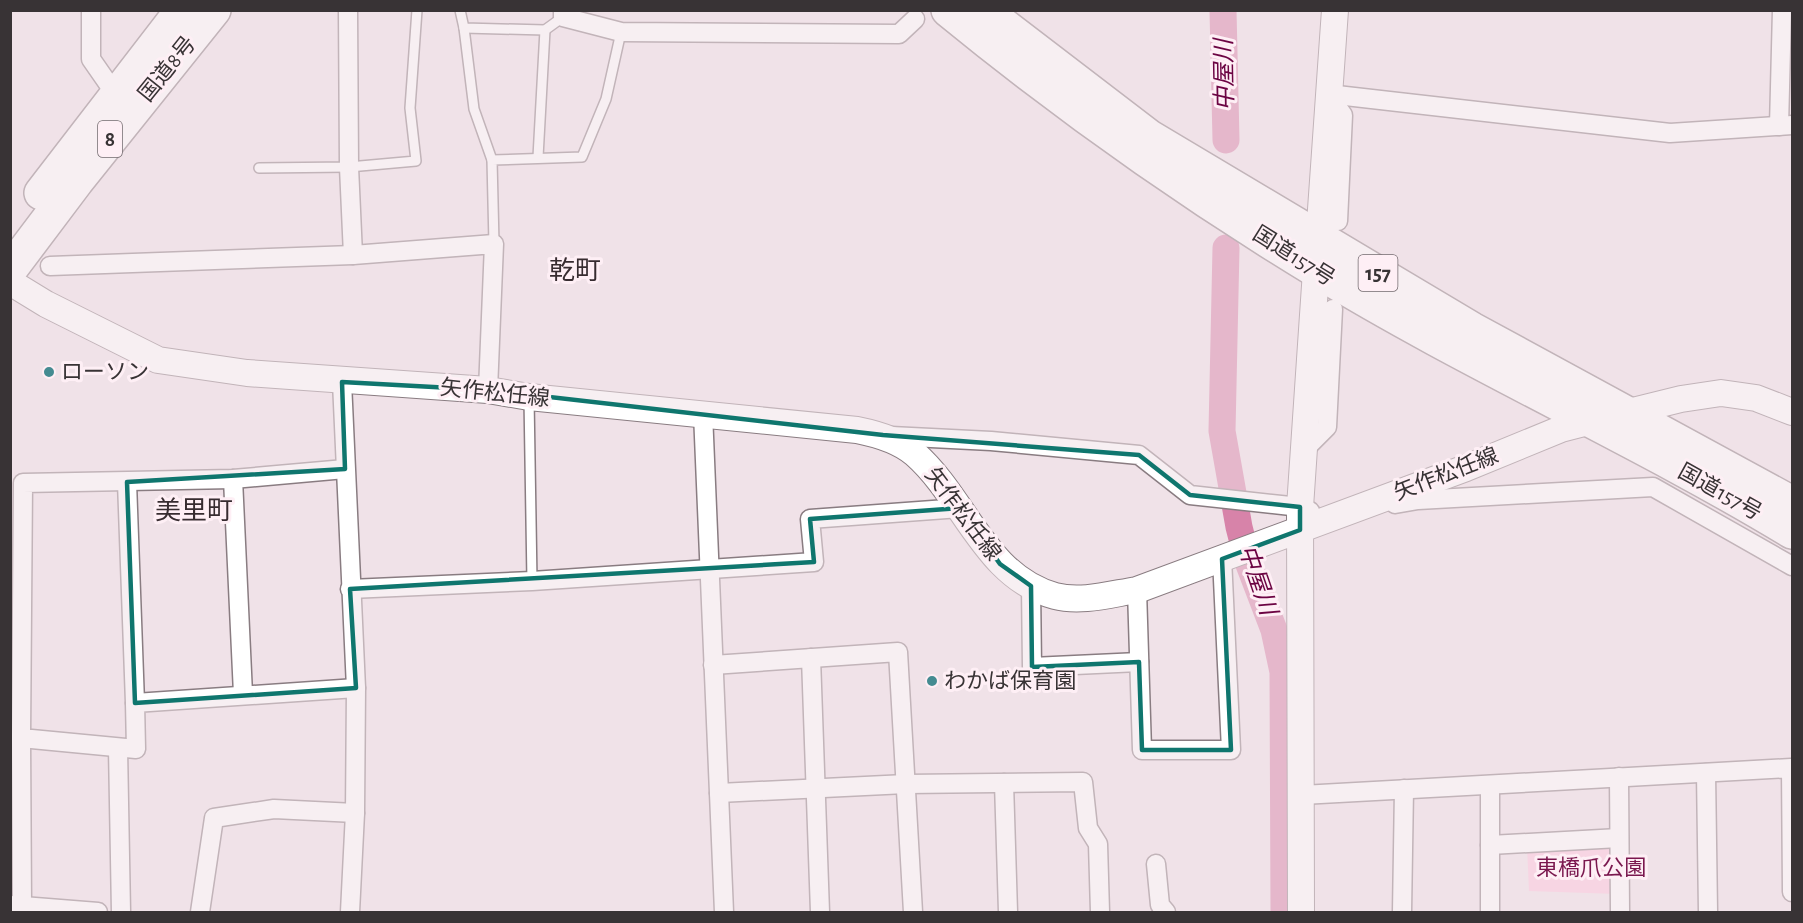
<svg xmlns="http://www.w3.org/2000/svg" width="1803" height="923" viewBox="0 0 1803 923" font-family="'Alegreya Sans','Noto Sans JP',sans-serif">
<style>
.green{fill:#fec6dd}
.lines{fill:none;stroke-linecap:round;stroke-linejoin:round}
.river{stroke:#d783a9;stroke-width:27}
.lane-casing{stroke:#897c81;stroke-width:12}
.street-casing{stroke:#897c81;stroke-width:21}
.secondary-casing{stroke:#897c81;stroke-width:28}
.highway-casing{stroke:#897c81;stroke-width:36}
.lane{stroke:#fff;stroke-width:9}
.street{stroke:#fff;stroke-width:18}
.secondary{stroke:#fff;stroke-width:26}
.highway{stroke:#fff;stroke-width:33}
.marked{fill:none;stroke:#0f766e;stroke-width:4.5;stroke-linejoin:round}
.poi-dot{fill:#448b91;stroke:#feeff5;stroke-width:2}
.labels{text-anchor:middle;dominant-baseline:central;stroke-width:6;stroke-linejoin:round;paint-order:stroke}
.shield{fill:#feeff5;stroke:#736b6f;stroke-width:1.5}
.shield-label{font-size:21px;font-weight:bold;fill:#383335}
.street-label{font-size:22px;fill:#383335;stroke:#feeff5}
.poi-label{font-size:22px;fill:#383335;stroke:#feeff5;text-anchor:start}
.park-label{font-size:22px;fill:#7a174e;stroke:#feeff5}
.water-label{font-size:24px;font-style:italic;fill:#6c0443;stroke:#feeff5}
.quarter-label{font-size:26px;fill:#372c30;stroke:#feeff5}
</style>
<rect width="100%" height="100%" fill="#f0e2e8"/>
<polygon class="green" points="1617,841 1617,894 1529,891 1527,846"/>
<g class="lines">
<g class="river">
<polyline points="1223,10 1226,140"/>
<polyline points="1226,248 1222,431 1239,527 1248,562 1274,630 1283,672 1284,912"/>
</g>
<g class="lane-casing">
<g id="lane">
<polyline points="460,10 464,28 545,30 563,17"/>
<polyline points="464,28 474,109 492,160"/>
<polyline points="538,157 545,30"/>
<polyline points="259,168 349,167 416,161 410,108 417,10"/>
<polyline points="494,244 492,160 582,157 606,99 621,32"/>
<polyline points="529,398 532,581"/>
</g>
</g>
<g class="street-casing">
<g id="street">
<polyline points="91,10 91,59 116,95"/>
<polyline points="348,10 349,167 353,255"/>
<polyline points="563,10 563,17 621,32 899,34 915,19"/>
<polyline points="1328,94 1670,133 1792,125"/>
<polyline points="1328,94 1343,115 1338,221"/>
<polyline points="1779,126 1782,10"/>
<polyline points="50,266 353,255 494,244 488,390"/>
<polyline points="342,382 356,688 355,813 350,912"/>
<polyline points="703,413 724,912"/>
<polyline points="891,436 991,441 1139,455 1190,495 1300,507 1310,511"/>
<polyline points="1305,449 1327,427 1333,309"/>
<polyline points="345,469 233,479 23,483 21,738 136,749 135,703 356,688"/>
<polyline points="233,479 243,694"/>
<polyline points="127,482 135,703"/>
<polyline points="1395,504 1418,500 1653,487 1792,566"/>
<polyline points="1031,586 1032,667 1139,662"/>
<polyline points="350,589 532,581 814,562 810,519 960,508"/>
<polyline points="1137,590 1142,750 1231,750 1222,558"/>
<polyline points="811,658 820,912"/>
<polyline points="713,665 898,652 913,912"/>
<polyline points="21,738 22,905"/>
<polyline points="118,748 121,912"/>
<polyline points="1706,773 1708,912"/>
<polyline points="1619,777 1620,912"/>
<polyline points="1004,783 1008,912"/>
<polyline points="719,793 906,784 1083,782 1088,828 1098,844 1100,912"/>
<polyline points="1302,795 1791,768 1792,892"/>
<polyline points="1490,845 1619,838"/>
<polyline points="1156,864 1160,905 1166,912"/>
<polyline points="10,905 98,912"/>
<polyline points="200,912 214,818 274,809 355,813"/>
<polyline points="1402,912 1404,789"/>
<polyline points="1490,912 1490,785"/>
</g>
</g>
<g class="secondary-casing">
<g id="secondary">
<polyline points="1319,238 1335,10"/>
<path d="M 10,282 L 46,304 L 158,360 L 247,373 L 488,390 L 529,397 L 857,430 C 877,434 899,440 915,454 C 965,498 985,577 1055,596 C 1081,603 1111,594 1137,590 L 1466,468 L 1561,429 L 1592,421 L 1681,399 L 1721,393 L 1756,398 L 1792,412"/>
<polyline points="1301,912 1300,507 1316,271"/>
</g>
</g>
<g class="highway-casing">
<g id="highway">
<path d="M 948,10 C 1064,105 1187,192 1315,270 C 1470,365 1637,438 1792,532"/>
<polyline points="984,10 1150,137 1472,329 1792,503"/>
<polyline points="41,193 182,10"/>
<polyline points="10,270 77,181 214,10"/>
</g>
</g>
<use href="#lane" class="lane"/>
<use href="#street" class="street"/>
<use href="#secondary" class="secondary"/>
<use href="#highway" class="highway"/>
</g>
<path d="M0 0H1803V923H0ZM 342,382 L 488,390 L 883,435 L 1139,455 L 1190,495 L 1300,507 L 1300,530 L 1222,559 L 1231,750 L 1142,750 L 1139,662 L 1032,667 L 1031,586 L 1000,564 L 960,508 L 810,519 L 814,562 L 350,589 L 356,688 L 135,703 L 127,482 L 345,469 Z" fill="#f0e2e8" fill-opacity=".55" fill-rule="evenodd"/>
<path class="marked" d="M 342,382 L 488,390 L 883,435 L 1139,455 L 1190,495 L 1300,507 L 1300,530 L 1222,559 L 1231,750 L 1142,750 L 1139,662 L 1032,667 L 1031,586 L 1000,564 L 960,508 L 810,519 L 814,562 L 350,589 L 356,688 L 135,703 L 127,482 L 345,469 Z"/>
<g class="poi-dot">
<circle cx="49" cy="372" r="6"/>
<circle cx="932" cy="681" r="6"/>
</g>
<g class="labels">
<g class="shield">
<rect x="98" y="121" width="24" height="36" rx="4.5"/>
<rect x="1358.5" y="255" width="39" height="36" rx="4.5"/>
</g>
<g class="shield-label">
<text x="110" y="139">8</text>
<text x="1378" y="273">157</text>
</g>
<g class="street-label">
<text transform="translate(167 69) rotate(-51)">国道8号</text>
<text transform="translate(1294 256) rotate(32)">国道157号</text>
<text transform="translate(495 393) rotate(6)">矢作松任線</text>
<text transform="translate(1446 474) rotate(-21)">矢作松任線</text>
<text transform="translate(1720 492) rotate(29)">国道157号</text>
<text transform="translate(963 514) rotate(53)">矢作松任線</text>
</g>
<g class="poi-label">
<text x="61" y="372">ローソン</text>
<text x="944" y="681">わかば保育園</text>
</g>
<g class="park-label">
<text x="1591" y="868">東橋爪公園</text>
</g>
<g class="water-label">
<text transform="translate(1225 75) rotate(-91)">中屋川</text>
<text transform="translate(1257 580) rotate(71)">中屋川</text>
</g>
<g class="quarter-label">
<text x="575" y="271">乾町</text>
<text x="194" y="511">美里町</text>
</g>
</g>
<rect width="1803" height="923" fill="none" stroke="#383335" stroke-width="24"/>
</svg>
